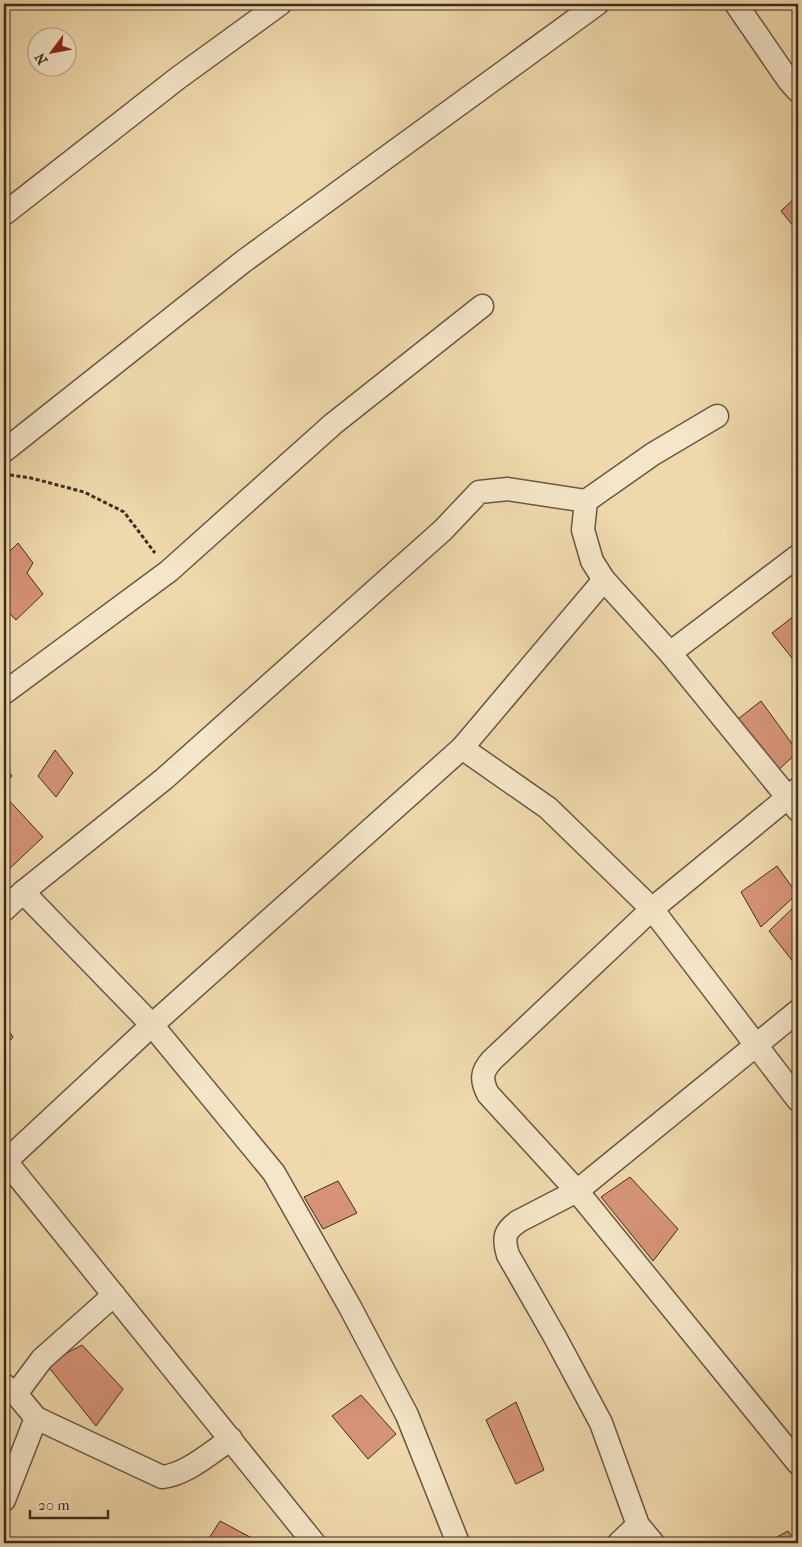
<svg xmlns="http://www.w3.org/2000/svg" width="802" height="1547" viewBox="0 0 802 1547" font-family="'IM FELL French Canon',serif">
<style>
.building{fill:#d69378;stroke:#3c2d21}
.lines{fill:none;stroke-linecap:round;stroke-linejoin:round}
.minor-casing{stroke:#695844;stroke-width:25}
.path{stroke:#3c2d21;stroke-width:3;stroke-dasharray:4 2.5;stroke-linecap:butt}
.minor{stroke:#f5e6c9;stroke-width:22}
</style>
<rect width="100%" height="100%" fill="#efd9ac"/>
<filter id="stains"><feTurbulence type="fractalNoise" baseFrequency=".004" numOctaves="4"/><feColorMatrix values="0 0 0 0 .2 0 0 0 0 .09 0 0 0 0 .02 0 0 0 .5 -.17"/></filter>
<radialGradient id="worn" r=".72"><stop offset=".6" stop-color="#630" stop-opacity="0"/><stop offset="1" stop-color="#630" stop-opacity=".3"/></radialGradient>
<g class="building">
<polygon points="798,195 798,232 781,211"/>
<polygon points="18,543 33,563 27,573 43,594 16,620 4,608 4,557"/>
<polygon points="798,613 798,653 792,658 772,633"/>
<polygon points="761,701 798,752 777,771 738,719"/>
<polygon points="55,750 73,773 56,797 38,776"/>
<polygon points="4,765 12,776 4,784"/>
<polygon points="4,795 43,837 4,874"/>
<polygon points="777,866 797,894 761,927 741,892"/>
<polygon points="796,905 798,908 798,968 769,931"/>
<polygon points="4,1024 13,1037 4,1048"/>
<polygon points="630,1177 678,1229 653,1261 601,1197"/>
<polygon points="338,1181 357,1213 323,1229 304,1197"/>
<polygon points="82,1345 123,1389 96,1426 46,1364"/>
<polygon points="361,1395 396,1434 368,1459 332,1416"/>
<polygon points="516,1402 544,1470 516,1484 486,1420"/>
<polygon points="220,1521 250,1537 247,1543 206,1543"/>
<polygon points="788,1531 796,1543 766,1543"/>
</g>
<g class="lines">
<g class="minor-casing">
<g id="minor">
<polyline points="736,4 789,81 798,91"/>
<polyline points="4,214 178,78 280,4"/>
<polyline points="4,451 244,261 597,4"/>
<polyline points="586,501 653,454 717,416"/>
<polyline points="670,653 798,556"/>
<polyline points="4,693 169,571 333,424 482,306"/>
<polyline points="462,748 548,808 652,909 798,1100"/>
<path d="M 798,789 L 652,909 L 492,1060 C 481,1072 481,1080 488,1094 L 577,1191 L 798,1463"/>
<polyline points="23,892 152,1025 274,1173 350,1307 407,1415 458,1543"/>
<polyline points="4,910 23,892 164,779 443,530 479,492 508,489 586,501 583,530 592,561 604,580 670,653 798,810"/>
<polyline points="4,1159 314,1543"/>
<polyline points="6,1161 152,1025 462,748 604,580"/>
<path d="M 4,1385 L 16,1394 L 36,1418 L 162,1477 C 187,1474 210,1453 231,1439"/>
<polyline points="16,1394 42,1359 114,1295"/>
<polyline points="4,1500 36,1418"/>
<polyline points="619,1543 638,1525"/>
<path d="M 653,1543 L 638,1525 L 601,1423 L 555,1337 L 508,1255 C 503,1238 504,1231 519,1221 L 577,1191 L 798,1011"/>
</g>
</g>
<polyline class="path" points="10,475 31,478 84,492 124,512 155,553"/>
<use href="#minor" class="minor"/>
</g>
<rect width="802" height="1547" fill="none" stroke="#efd9ac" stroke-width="20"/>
<rect x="5" y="5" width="792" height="1537" fill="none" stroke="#3c2d21" stroke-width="2.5"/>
<rect x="10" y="10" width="782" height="1527" fill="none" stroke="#3c2d21"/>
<g transform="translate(52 52) rotate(238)"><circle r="24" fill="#f5e6c9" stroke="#ab9c86"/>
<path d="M0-4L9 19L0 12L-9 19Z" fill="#8f2418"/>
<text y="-8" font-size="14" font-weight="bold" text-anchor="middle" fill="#3c2d21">N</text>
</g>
<path d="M30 1510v8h78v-8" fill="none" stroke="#3c2d21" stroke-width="2.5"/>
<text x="38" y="1510" font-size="15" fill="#3c2d21" stroke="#f5e6c9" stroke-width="4" paint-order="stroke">20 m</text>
<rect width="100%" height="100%" filter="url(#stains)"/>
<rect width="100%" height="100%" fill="url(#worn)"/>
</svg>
